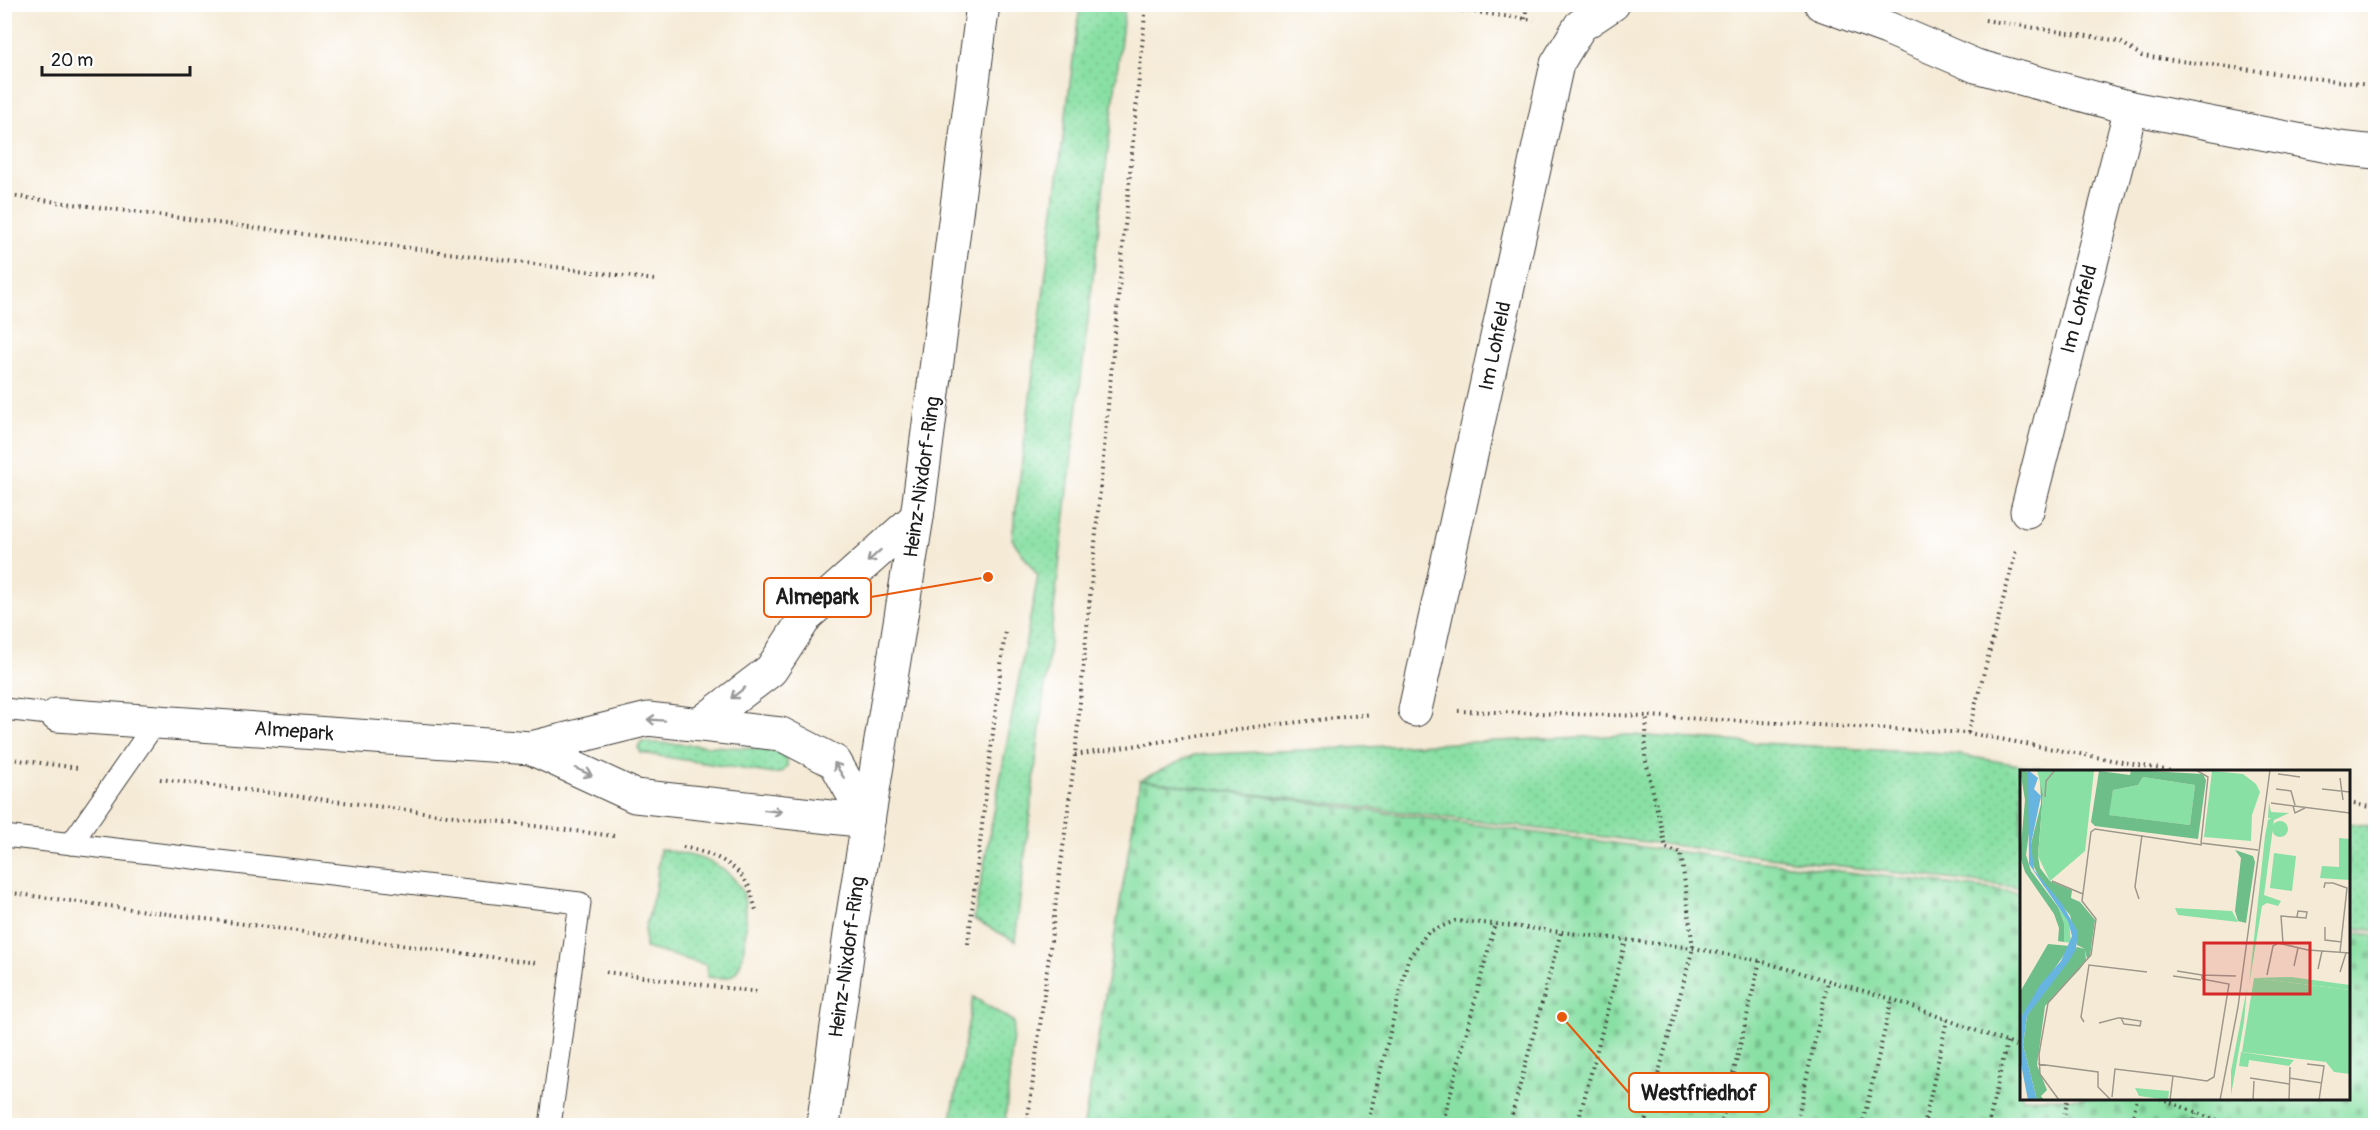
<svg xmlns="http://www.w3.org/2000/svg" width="2380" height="1130" viewBox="0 0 2380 1130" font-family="Pangolin,sans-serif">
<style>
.grass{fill:url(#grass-dots);stroke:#527e60;stroke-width:1.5}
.cemetery{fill:url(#cemetery-stones);stroke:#527e60;stroke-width:1.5}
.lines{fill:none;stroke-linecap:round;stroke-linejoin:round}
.service-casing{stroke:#3d3b38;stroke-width:23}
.minor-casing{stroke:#3d3b38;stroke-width:35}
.secondary-casing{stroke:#3d3b38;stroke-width:35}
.path{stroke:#3d3b38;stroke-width:4;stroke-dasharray:1.5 4.5;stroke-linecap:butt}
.service{stroke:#fff;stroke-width:21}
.minor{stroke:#fff;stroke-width:33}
.secondary{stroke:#fff;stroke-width:33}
.oneway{stroke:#999}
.labels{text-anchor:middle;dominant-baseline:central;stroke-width:4.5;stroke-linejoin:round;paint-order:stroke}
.street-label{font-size:20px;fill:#1c1c1c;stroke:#fff}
.inset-road{fill:none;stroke:#9e988c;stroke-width:1.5}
.view{fill:#d62828;fill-opacity:0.15;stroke:#d62828;stroke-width:3}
.inset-edge{fill:none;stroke:#1c1c1c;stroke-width:3}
.leader{fill:none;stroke:#e8590c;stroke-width:2}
.callout-dot{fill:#e8590c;stroke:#fff;stroke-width:2}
.callout{fill:#fff;stroke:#e8590c;stroke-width:2}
.callout-label{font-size:21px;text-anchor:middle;font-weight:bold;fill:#1c1c1c}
</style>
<defs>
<pattern id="grass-dots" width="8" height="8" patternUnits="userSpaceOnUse" patternTransform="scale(1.5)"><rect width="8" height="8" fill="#89e0a4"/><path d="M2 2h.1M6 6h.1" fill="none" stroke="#76c08d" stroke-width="1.8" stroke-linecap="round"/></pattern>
<pattern id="cemetery-stones" width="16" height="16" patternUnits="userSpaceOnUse" patternTransform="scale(1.5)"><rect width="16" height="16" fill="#89e0a4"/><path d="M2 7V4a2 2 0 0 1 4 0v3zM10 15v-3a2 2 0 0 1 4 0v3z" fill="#76c08d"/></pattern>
</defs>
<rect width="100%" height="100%" fill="#fff"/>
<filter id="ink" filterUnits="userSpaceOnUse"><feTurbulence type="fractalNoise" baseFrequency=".0167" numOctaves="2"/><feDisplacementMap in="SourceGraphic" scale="12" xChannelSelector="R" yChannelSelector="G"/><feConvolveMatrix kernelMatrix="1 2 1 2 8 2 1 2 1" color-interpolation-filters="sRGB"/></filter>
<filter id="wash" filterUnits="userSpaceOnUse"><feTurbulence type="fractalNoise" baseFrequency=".008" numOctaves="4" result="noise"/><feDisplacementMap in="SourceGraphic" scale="24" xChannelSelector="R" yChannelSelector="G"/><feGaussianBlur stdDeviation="1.35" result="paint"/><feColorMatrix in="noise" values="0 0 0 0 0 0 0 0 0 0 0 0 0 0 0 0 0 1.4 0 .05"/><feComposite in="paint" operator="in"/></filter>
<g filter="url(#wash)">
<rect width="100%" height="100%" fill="#f5ead6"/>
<g class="grass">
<polygon points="1080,5 1125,5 1015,941 974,919 1038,576 1012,539"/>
<polygon points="1629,735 1960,755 2056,771 2022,772 2021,888 1140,780 1194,755"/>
<polygon points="642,742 764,749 783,754 787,760 787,767 782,772 774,774 641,753 638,747"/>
<polygon points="2348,823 2375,827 2375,931 2349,927"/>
<path d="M 660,849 C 685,854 715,858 733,878 C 736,882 741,888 743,893 C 748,910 747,962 734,974 C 726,980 716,978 707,977 L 707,965 L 645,948 L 645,929 L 656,887 Z"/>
<polygon points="973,997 1014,1022 1005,1125 950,1125"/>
</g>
<polygon class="cemetery" points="1140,780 1673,851 2021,893 2022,1098 2348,1098 2349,932 2375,935 2375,1125 1084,1125"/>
</g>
<g filter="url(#ink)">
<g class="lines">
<g class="service-casing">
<g id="service">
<polyline points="4,709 57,715"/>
<polyline points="4,836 580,903 550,1126"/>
<polyline points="71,844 156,722"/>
</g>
</g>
<g class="minor-casing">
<g id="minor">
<polyline points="1821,4 1887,28 1976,66 2131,108 2339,148 2376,152"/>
<polyline points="2027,511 2131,108"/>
<polyline points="1415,710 1557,64 1580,26 1613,4"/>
<polyline points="57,715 531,748 648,719 781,734 835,762 868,821"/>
<polyline points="531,748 635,796 868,821"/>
</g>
</g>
<g class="secondary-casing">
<g id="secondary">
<polyline points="700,724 771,670 807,615 917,517"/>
<polyline points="823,1126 851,927 917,517 983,4"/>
</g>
</g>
<g class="path">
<polyline points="1415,4 1534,20"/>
<polyline points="1525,19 1527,4"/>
<polyline points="1985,20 2119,41 2142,56 2376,86"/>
<polyline points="4,195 655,280"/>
<polyline points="1458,711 1647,716 1968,733 2176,772"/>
<polyline points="1968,733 2016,551"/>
<polyline points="1075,755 1254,727 1372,714"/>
<polyline points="4,758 78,768"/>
<polyline points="160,779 614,836"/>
<polyline points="2348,803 2376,808"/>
<path d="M 683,847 C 708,852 733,861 747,883 C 752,891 753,902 756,910"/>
<polyline points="4,892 536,963"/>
<polyline points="968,944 1005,631"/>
<polyline points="606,972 757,992"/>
<polyline points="2160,1098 2230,1126"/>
<polyline points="1510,1120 1538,1126"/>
<polyline points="1027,1126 1075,755 1146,4"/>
<polyline points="1367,1126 1408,959 1428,932 1455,921 1495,924 1693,948 1760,961"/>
<polyline points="1442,1126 1495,924"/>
<polyline points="1509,1126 1561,932"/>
<polyline points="1577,1126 1626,940"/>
<polyline points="1644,1126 1693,948 1681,853 1666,848 1645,757 1647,716"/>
<polyline points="1721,1126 1760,961 1892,999 2022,1048"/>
<polyline points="1796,1126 1828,981"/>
<polyline points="1862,1126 1892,999"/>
<polyline points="1924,1126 1947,1020"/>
<polyline points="1988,1126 2007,1042"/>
<polyline points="2062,1126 2068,1098"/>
<polyline points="2131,1126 2137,1098"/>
<polyline points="2193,1126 2196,1112"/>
</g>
<use href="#service" class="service"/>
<use href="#minor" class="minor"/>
<use href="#secondary" class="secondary"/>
</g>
<defs><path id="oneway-shaft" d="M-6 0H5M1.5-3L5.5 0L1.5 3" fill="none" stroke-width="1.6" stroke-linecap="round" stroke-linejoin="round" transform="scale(1.5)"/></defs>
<g class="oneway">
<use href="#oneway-shaft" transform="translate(874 556) rotate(138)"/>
<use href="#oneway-shaft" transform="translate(738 693) rotate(142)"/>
<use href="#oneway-shaft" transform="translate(656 720) rotate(-176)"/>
<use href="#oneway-shaft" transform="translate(839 770) rotate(-122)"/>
<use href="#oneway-shaft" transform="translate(584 772) rotate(25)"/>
<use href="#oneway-shaft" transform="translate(773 811) rotate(6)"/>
</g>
</g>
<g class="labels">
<g class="street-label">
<text transform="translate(2079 309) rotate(-75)">Im Lohfeld</text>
<text transform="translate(1495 346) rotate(-78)">Im Lohfeld</text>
<text transform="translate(922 477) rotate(-82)">Heinz-Nixdorf-Ring</text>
<text transform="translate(294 731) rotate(4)">Almepark</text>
<text transform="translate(847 957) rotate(-82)">Heinz-Nixdorf-Ring</text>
</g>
</g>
<g transform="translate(2020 770)">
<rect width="330" height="330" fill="#f5ead6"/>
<path d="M 123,7 L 175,15 L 170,55 L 88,45 L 93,20 L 118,15 ZM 249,32 L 251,42 L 269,43 L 254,50 L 244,125 L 261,131 L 258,136 L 247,133 L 242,136 L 229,215 L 245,66 L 248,50 L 251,48 L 248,48 ZM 319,68 L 330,69 L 330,110 L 300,108 L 302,96 L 319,97 ZM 38,137 L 49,151 L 51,173 L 44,172 L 44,153 ZM 155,138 L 212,141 L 218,152 L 158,145 ZM 271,207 L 330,215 L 330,220 L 234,208 ZM 227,218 L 224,252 L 211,325 L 211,301 ZM 221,282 L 274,290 L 269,296 L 229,290 L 228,297 L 219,296 ZM 115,318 L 149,321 L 148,330 L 119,326 Z" fill="#89e0a4"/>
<path d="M 0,0 L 9,2 L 11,48 L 6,85 L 11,101 L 38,137 L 44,153 L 44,172 L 38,171 L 39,158 L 34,144 L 5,102 L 0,86 L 5,30 ZM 111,0 L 183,4 L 186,10 L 178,69 L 75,56 L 71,52 L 79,1 L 110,5 ZM 123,7 L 175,15 L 170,55 L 89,45 L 93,20 L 118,15 ZM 20,6 L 23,24 L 18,86 L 20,98 L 30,111 L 52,120 L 51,128 L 60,132 L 75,150 L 70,186 L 67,189 L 65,180 L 66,190 L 60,199 L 25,236 L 17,295 L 27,320 L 21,326 L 24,330 L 17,330 L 3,275 L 7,246 L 57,177 L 65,179 L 57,175 L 50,145 L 23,115 L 11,91 L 11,74 L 21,34 ZM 215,80 L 233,86 L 235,92 L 226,153 L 218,151 L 215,141 L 221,88 ZM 28,174 L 50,176 L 0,249 L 0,222 Z" fill="#6ebe8a" fill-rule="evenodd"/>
<path d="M 234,208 L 330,220 L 330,304 L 314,302 L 306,292 L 222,282 Z" fill="#89e0a4"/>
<path d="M 17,0 L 74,1 L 65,81 L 30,111 L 18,86 L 23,24 ZM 192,1 L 223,4 L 236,14 L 240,22 L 232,45 L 231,71 L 184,67 ZM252 59a8 8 0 1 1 16 0a8 8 0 1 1-16 0ZM 254,83 L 276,86 L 272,121 L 250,118 Z" fill="#89e0a4"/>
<path d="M 8,0 L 18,8 L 14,19 L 21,26 L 11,74 L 14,100 L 42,134 L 58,162 L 56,179 L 49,191 L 7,246 L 3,275 L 17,330 L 8,330 L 0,289 L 0,249 L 20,215 L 41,191 L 52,166 L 48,151 L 9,94 Z" fill="#67b4e0"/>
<path class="inset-road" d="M 176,0 L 188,7 L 181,73 L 238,80M 258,4 L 280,7M 320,8 L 323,30M 256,19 L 271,21 L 275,35M 302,19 L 330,22M 25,27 L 26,11 L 35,0M 251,33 L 330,43M 273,36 L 275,43 L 285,38M 32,111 L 63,124M 304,118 L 305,113 L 313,113 L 327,118 L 320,182M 119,129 L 115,117 L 122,65M 305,157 L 305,170 L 322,172M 263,173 L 261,146 L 286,148 L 287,142 L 278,141 L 277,147M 274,196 L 278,178M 298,199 L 302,181M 157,201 L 182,205M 320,202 L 326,183M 247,205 L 253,176 L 258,173 L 288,180 L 330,183M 153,206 L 181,210M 182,209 L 182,205 L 216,206M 64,252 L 61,247 L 69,195 L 127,202M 79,253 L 98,248 L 101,248 L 121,251 L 120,256 L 104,254 L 101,248M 18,294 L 78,302 L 78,317 L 91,330M 287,294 L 304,296 L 299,330M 153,306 L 187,311 L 194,307 L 209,214 L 182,209M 230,308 L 269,314M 269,308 L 302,313M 92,327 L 95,299 L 153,306 L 150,330M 39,330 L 20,304 L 19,284 L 28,233 L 71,185 L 76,149 L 62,131 L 71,62 L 75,59 L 182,75M 189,330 L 208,330M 200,330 L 218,237 L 250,0M 233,330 L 234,311M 269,330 L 270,297"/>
<path class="view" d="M 184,173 L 290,173 L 290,224 L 184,224 Z"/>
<rect width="330" height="330" class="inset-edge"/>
</g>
<path class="leader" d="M988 577L871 597M1562 1017L1629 1093"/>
<g class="callout-dot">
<circle cx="988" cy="577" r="6"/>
<circle cx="1562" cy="1017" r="6"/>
</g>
<g class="callout">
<rect x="764" y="578" width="107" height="39" rx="6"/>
<rect x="1629" y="1073" width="140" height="39" rx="6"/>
</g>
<g class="callout-label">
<text x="817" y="604">Almepark</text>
<text x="1699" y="1100">Westfriedhof</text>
</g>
<rect width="2380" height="1130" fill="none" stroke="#fff" stroke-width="24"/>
<path d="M42 66v9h148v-9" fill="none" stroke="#1c1c1c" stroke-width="3"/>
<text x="51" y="66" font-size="18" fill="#1c1c1c" stroke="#ffffff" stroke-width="4.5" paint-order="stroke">20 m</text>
</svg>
